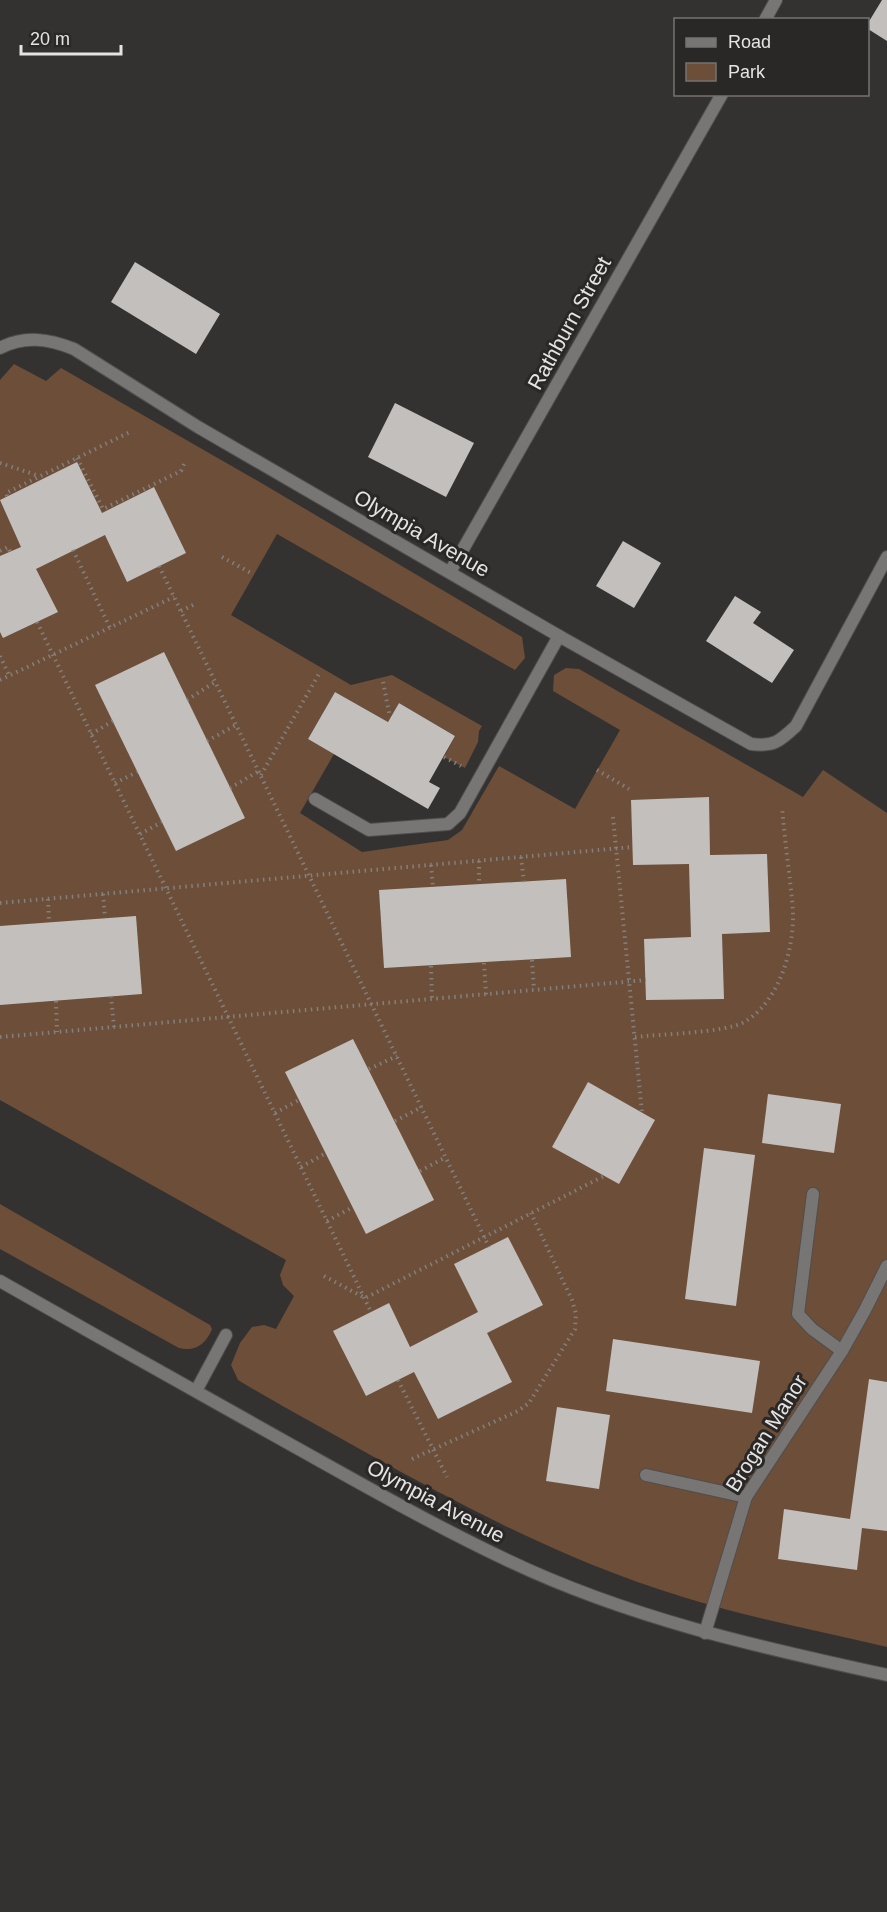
<svg xmlns="http://www.w3.org/2000/svg" width="887" height="1912" viewBox="0 0 887 1912" font-family="Arial,sans-serif">
<style>
.green{fill:#6d4e38}
.building{fill:#c2bfbd}
.lines{fill:none;stroke-linecap:round;stroke-linejoin:round}
.service-casing{stroke:#504e4d;stroke-width:14}
.minor-casing{stroke:#504e4d;stroke-width:14}
.path{stroke:#82807e;stroke-width:4;stroke-dasharray:1.5 4.5;stroke-linecap:butt}
.service{stroke:#777675;stroke-width:12}
.minor{stroke:#777675;stroke-width:12}
.labels{text-anchor:middle;dominant-baseline:central;stroke-width:6;stroke-linejoin:round;paint-order:stroke}
.street-label{font-size:21px;fill:#e6e4e3;stroke:#2a2827}
</style>
<rect width="100%" height="100%" fill="#343230"/>
<g class="green">
<path d="M 14,364 L 46,381 L 61,368 L 263,484 L 522,637 L 525,658 L 515,670 L 277,534 L 231,615 L 351,685 L 392,675 L 482,726 L 479,731 L 478,742 L 465,768 L 444,757 L 455,736 L 399,703 L 388,722 L 335,692 L 308,739 L 334,754 L 300,813 L 362,852 L 448,840 L 462,830 L 499,766 L 575,809 L 620,730 L 553,691 L 554,675 L 566,668 L 579,669 L 803,797 L 823,770 L 887,813 L 887,1647 C 819,1631 750,1618 683,1597 C 571,1563 467,1509 365,1452 C 322,1428 279,1405 238,1380 L 231,1365 L 240,1343 L 252,1327 L 264,1325 L 276,1329 L 294,1296 L 283,1285 L 280,1275 L 286,1260 L 0,1100 L 0,380 Z"/>
<path d="M 0,1204 L 210,1325 L 212,1329 C 206,1344 195,1352 179,1348 L 0,1249 Z"/>
</g>
<g class="building">
<polygon points="882,0 887,0 887,41 868,29 868,23"/>
<polygon points="135,262 220,314 196,354 111,302"/>
<polygon points="395,403 474,443 446,497 368,457"/>
<polygon points="77,462 102,513 154,487 186,553 127,582 105,535 36,569 58,612 3,638 0,632 0,556 21,547 0,500"/>
<polygon points="623,541 661,563 634,608 596,586"/>
<polygon points="735,596 761,612 753,623 794,650 772,683 706,641"/>
<polygon points="164,652 245,818 176,851 95,685"/>
<polygon points="335,692 388,722 399,703 455,736 429,782 440,788 428,809 308,739"/>
<polygon points="709,797 710,855 767,854 770,932 722,934 724,999 646,1000 644,939 691,937 689,864 633,865 631,800"/>
<polygon points="566,879 571,957 384,968 379,890"/>
<polygon points="136,916 142,994 0,1005 0,926"/>
<polygon points="353,1039 434,1200 366,1234 285,1072"/>
<polygon points="588,1082 655,1120 619,1184 552,1147"/>
<polygon points="768,1094 841,1104 834,1153 762,1143"/>
<polygon points="704,1148 755,1155 736,1306 685,1299"/>
<polygon points="508,1237 543,1305 487,1333 512,1382 438,1419 414,1372 366,1396 333,1331 389,1303 410,1347 478,1312 454,1264"/>
<polygon points="613,1339 760,1361 752,1413 606,1391"/>
<polygon points="869,1379 887,1382 887,1531 862,1528 857,1570 778,1559 784,1509 850,1519"/>
<polygon points="557,1407 610,1415 599,1489 546,1481"/>
</g>
<g class="lines">
<g class="service-casing">
<g id="service">
<polyline points="315,799 369,830 448,824 460,813 559,636"/>
<polyline points="813,1194 798,1314 812,1329 842,1351"/>
<polyline points="196,1391 226,1335"/>
<polyline points="646,1475 746,1497"/>
<polyline points="705,1633 746,1497 842,1351 865,1310 887,1266"/>
</g>
</g>
<g class="minor-casing">
<g id="minor">
<polyline points="765,20 776,0"/>
<path d="M 0,348 C 25,335 49,339 74,349 L 198,427 L 559,636 L 751,744 C 774,747 780,741 796,726 L 887,557"/>
<polyline points="450,572 722,94"/>
<path d="M 0,1281 C 98,1337 197,1392 295,1447 C 365,1486 435,1526 507,1560 C 628,1618 758,1647 887,1675"/>
</g>
</g>
<g class="path">
<polyline points="77,458 103,509 181,471 185,462"/>
<polyline points="0,463 39,476"/>
<polyline points="7,496 6,493 132,431"/>
<polyline points="73,550 110,628"/>
<polyline points="0,551 8,547 10,552"/>
<polyline points="222,557 253,574"/>
<polyline points="159,566 489,1247"/>
<polyline points="181,611 197,603"/>
<polyline points="37,622 371,1312"/>
<polyline points="0,656 9,675"/>
<polyline points="0,680 174,597"/>
<polyline points="383,682 390,717"/>
<polyline points="187,700 215,682"/>
<polyline points="91,734 113,721"/>
<polyline points="207,741 236,725"/>
<polyline points="444,757 461,766"/>
<polyline points="597,770 629,789"/>
<polyline points="261,775 320,672"/>
<polyline points="115,783 137,772"/>
<polyline points="230,788 259,771"/>
<polyline points="613,817 642,1113"/>
<polyline points="140,834 162,822"/>
<polyline points="521,857 524,882"/>
<polyline points="479,861 479,884"/>
<polyline points="431,865 433,887"/>
<polyline points="103,894 105,918"/>
<polyline points="48,899 49,922"/>
<polyline points="0,903 633,847"/>
<polyline points="532,960 534,990"/>
<polyline points="484,963 486,995"/>
<polyline points="431,966 432,999"/>
<polyline points="111,996 114,1027"/>
<polyline points="56,1001 57,1032"/>
<polyline points="0,1037 646,980"/>
<path d="M 635,1037 C 660,1034 725,1033 744,1022 C 778,1003 793,953 793,917 C 793,905 791,892 790,880 C 787,856 784,831 782,807"/>
<polyline points="369,1069 397,1056"/>
<polyline points="275,1113 299,1100"/>
<polyline points="395,1121 422,1107"/>
<polyline points="301,1167 326,1153"/>
<polyline points="420,1171 446,1157"/>
<polyline points="327,1221 353,1207"/>
<polyline points="324,1276 365,1298 604,1176"/>
<polyline points="398,1380 447,1477"/>
<polyline points="412,1459 518,1411 529,1403 575,1329 576,1314 572,1300 531,1213"/>
</g>
<use href="#service" class="service"/>
<use href="#minor" class="minor"/>
</g>
<g class="labels">
<g class="street-label">
<text transform="translate(569 323) rotate(-61)">Rathburn Street</text>
<text transform="translate(422 533) rotate(30)">Olympia Avenue</text>
<text transform="translate(766 1433) rotate(-58)">Brogan Manor</text>
<text transform="translate(436 1501) rotate(28)">Olympia Avenue</text>
</g>
</g>
<rect x="674" y="18" width="195" height="78" fill="#2a2827" stroke="#757372" stroke-width="1.5"/>
<rect x="686" y="38" width="30" height="9" fill="#777675" stroke="#757372" stroke-width="1.5"/>
<text x="728" y="48" font-size="18" fill="#e6e4e3">Road</text>
<rect x="686" y="63" width="30" height="18" fill="#6d4e38" stroke="#757372" stroke-width="1.5"/>
<text x="728" y="78" font-size="18" fill="#e6e4e3">Park</text>
<path d="M21 45v9h100v-9" fill="none" stroke="#e6e4e3" stroke-width="3"/>
<text x="30" y="45" font-size="18" fill="#e6e4e3" stroke="#2a2827" stroke-width="4.5" paint-order="stroke">20 m</text>
</svg>
